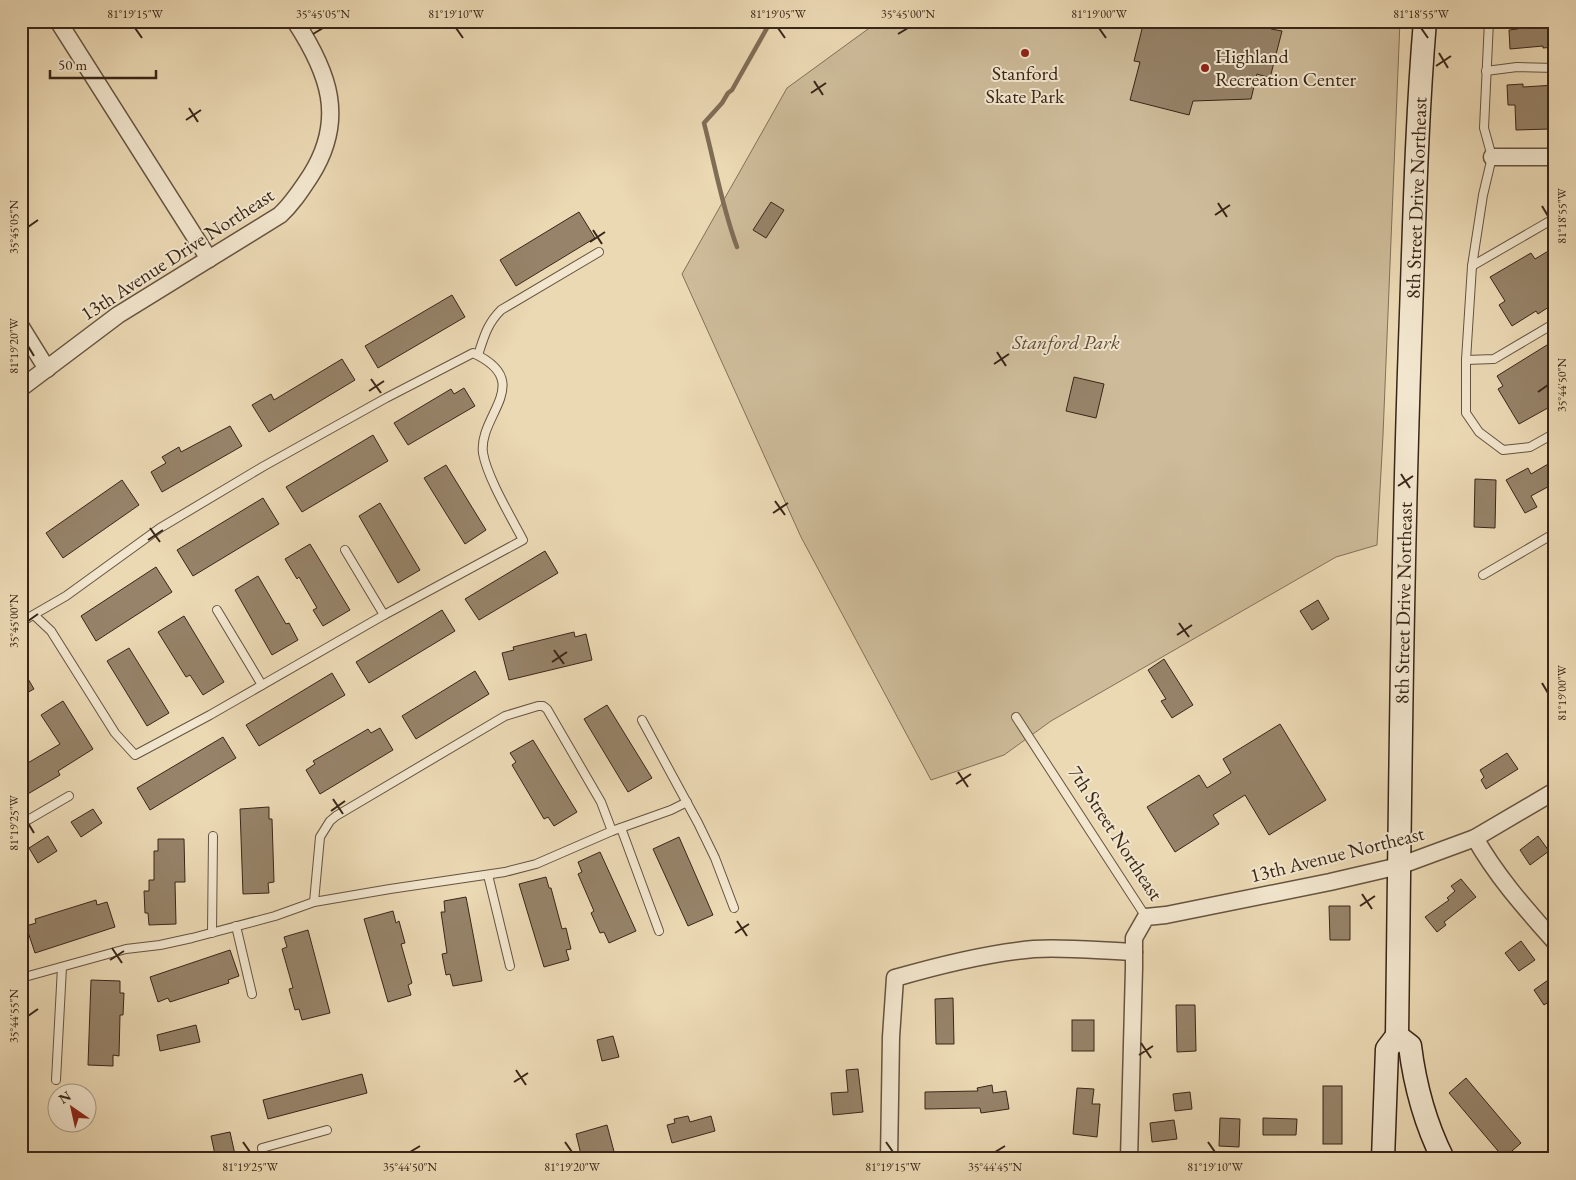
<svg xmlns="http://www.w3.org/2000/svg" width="1576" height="1180" viewBox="0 0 1576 1180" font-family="'EB Garamond',serif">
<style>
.park{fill:#cdbb99;stroke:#837058}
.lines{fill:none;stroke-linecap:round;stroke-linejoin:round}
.stream{stroke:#7f6d56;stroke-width:4.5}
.building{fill:#968369;stroke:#392618}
.lane-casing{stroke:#66533f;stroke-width:10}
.street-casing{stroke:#66533f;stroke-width:19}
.secondary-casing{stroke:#392618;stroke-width:25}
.lane{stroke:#f2e6ce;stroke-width:8}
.street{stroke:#f2e6ce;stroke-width:16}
.secondary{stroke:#f2e6ce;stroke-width:22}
.ticks{fill:none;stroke:#392618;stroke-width:2}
.poi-dot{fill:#8f2418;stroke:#f2e6ce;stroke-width:2}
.labels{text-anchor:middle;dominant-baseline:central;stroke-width:4;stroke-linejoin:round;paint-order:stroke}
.poi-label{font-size:20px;fill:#392618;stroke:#f2e6ce;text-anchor:start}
.street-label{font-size:20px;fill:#392618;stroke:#f2e6ce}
.park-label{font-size:20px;font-style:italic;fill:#5e4b38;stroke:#f2e6ce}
.neatline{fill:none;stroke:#392618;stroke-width:2}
.ticks-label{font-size:12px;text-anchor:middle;fill:#392618}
</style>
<rect width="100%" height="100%" fill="#ebd9b4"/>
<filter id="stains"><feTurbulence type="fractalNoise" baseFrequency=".004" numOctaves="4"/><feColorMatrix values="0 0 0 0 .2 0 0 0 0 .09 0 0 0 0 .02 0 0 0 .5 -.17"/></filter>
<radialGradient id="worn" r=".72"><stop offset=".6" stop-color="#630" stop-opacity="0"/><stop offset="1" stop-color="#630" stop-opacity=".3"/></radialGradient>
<polygon class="park" points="879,21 1400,21 1383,435 1377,545 1336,557 1051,721 1004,755 931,780 801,537 682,274 787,88"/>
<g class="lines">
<path class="stream" d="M 737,247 C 722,207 715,165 704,123 L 722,103 L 728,93 L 732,90 L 771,21"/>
</g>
<g class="building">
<polygon points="1144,21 1273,21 1271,29 1282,31 1270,78 1257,74 1251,99 1193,101 1189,115 1130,100 1140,62 1134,61"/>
<polygon points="1518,21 1552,21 1552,29 1555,29 1555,47 1543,48 1543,46 1510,49 1509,30 1518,29"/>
<polygon points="1523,84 1523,87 1555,85 1555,105 1549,105 1550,129 1516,130 1515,105 1508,105 1507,85"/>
<polygon points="771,202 784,210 766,238 753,230"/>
<polygon points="579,212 595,238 516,286 500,260"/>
<polygon points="1555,247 1555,303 1538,314 1536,311 1512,326 1499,305 1505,301 1490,277 1531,253 1535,259"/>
<polygon points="452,295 465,317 378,368 365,346"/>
<polygon points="1555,340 1555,404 1519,424 1498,389 1503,386 1497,376"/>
<polygon points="342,359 355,380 269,432 252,405 271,394 274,400"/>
<polygon points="1074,377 1104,384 1096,418 1066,411"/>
<polygon points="464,388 475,406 408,445 394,423 451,389 454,394"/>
<polygon points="230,426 242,446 162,492 151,472 166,463 162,457 179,447 181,452"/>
<polygon points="373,435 388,461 302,512 286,487"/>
<polygon points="1555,460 1555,483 1531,496 1537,507 1525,513 1506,480 1528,468 1531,474"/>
<polygon points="446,465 486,530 465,544 424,478"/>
<polygon points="1475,479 1496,480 1495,528 1474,527"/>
<polygon points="122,480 139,505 63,558 46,533"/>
<polygon points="263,498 279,524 193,576 177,550"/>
<polygon points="380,503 420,570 398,583 359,516"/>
<polygon points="310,544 350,610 323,626 313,610 317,608 299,577 297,579 285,559"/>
<polygon points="545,551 558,573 479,620 465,599"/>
<polygon points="156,567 172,592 96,641 81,616"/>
<polygon points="258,576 286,624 289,623 298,640 272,655 235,590"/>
<polygon points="1318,600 1329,619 1312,630 1300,611"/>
<polygon points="442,610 455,631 369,683 356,662"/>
<polygon points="184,616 224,682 203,695 190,675 186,677 158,632"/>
<polygon points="574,632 575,637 586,634 592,660 509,680 502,653 514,650 513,647"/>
<polygon points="129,648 169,713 147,726 107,661"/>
<polygon points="1164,659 1193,705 1172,718 1161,701 1166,699 1148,670"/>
<polygon points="21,667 34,689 21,696"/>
<polygon points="475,671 489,694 416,739 402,716"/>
<polygon points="332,673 345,695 259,746 246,725"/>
<polygon points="63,701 93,749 58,771 60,775 21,798 21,767 60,744 41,715"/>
<polygon points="607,705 652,778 628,792 584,719"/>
<polygon points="1280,724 1326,800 1269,835 1245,795 1213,815 1219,824 1175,852 1147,807 1199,775 1207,788 1231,773 1223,759"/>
<polygon points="380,728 393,750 320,794 306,770 315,764 313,761 368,729 371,733"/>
<polygon points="223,737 236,758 150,810 137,788"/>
<polygon points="533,740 577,812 554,826 548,817 544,819 512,765 516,762 510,753"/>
<polygon points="1507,753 1518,769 1486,789 1481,780 1484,777 1480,770"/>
<polygon points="269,807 269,819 272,819 274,882 268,883 269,893 243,894 240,809"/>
<polygon points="93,809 102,823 81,837 71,822"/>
<polygon points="48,836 57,851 38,863 29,848"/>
<polygon points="1538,836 1549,851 1530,865 1520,850"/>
<polygon points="679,837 713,915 688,926 653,849"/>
<polygon points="158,839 184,839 185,882 175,882 176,924 149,925 148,913 145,913 144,891 149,891 149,880 154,880 154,851 158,851"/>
<polygon points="600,852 636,931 609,943 604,932 600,933 591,913 594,911 578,874 582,872 578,862"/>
<polygon points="546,877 549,888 551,888 562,929 566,928 571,949 566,950 569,960 544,967 519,884"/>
<polygon points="1461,879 1476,897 1444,922 1446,925 1437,932 1425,917 1449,900 1447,898 1455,891 1451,886"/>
<polygon points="466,897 482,981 453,986 450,974 446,975 442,954 447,953 441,912 445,912 444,901"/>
<polygon points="96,900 97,905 107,902 115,927 35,953 26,926 36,923 35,919"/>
<polygon points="1329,906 1350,906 1350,940 1330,940"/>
<polygon points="393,911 396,923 399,921 405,943 401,944 412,983 408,985 411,995 388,1002 364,919"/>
<polygon points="308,930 330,1013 302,1020 299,1009 295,1010 289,989 293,988 282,949 287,947 284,937"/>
<polygon points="1521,941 1535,960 1519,971 1505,953"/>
<polygon points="230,950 239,976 228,980 229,983 170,1002 168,998 158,1002 150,977"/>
<polygon points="1551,978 1555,984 1555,998 1544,1005 1534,990"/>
<polygon points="91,980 120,981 120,993 124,993 123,1015 120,1015 119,1056 113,1055 113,1066 88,1065"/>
<polygon points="953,998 954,1044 936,1044 935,999"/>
<polygon points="1176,1005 1195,1005 1196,1051 1177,1052"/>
<rect x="1072" y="1020" width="22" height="31"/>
<polygon points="196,1025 200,1042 160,1051 157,1035"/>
<polygon points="613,1036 619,1057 602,1061 597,1040"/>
<polygon points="858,1069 863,1112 833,1115 831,1093 848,1092 846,1070"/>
<polygon points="362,1074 367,1093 268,1119 263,1100"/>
<polygon points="1466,1078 1521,1143 1504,1158 1449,1093"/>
<polygon points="992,1085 993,1093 1006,1091 1009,1109 981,1113 980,1108 925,1109 925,1092 978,1091 977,1088"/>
<rect x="1323" y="1086" width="19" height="58"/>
<polygon points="1077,1088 1094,1089 1092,1104 1100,1104 1097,1137 1073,1134"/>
<polygon points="1190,1092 1192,1109 1175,1111 1173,1094"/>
<polygon points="688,1116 690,1122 711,1116 715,1131 672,1143 667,1125 675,1123 674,1119"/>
<polygon points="1220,1118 1240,1119 1239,1147 1219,1146"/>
<polygon points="1263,1118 1297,1119 1296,1135 1263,1135"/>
<polygon points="1174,1120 1177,1139 1152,1142 1150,1123"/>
<polygon points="607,1125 616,1159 582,1159 576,1134"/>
<polygon points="230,1132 236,1159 216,1159 211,1136"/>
</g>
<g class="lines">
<g class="lane-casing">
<g id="lane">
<polyline points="1489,21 1484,128 1492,157 1483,195 1472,266 1466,360 1466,413 1479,432 1503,450 1530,447 1555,433"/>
<polyline points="1486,71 1517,67 1555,68"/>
<polyline points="1472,266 1555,218"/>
<path d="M 478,355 C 484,337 487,324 501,310 L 599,252"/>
<polyline points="1466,360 1494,359 1555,323"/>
<polyline points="345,550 384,615"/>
<polyline points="1483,575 1555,533"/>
<polyline points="217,610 262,685"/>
<path d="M 21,622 L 66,596 L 160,528 L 264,466 L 386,398 L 473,353 C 536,382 478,415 483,453 C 487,477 511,517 523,540 L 384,615 L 210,715 L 135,755 L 115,733 L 51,631 L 34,615"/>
<polyline points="1016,717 1146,917"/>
<polyline points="642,720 698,823 715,858 734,908"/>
<polyline points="21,824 69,796"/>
<polyline points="621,828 659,931"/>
<polyline points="488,875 510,966"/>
<polyline points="314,902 390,889 505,872 536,864 612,831 671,810 687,802"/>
<polyline points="236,926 252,994"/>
<polyline points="212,933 213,836"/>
<polyline points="21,978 126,949 160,945 192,938 275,916 314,902 320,837 330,821 336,816 505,716 538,706 543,706 547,709 601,802 612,831"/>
<polyline points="56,1080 62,967"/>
<polyline points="264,1159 262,1148 327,1130"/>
</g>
</g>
<g class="street-casing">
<g id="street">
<polyline points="58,21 209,259"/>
<polyline points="1492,157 1555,157"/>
<polyline points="21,327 47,369"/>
<path d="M 21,388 L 118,315 L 280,215 C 293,203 301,190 311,175 C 346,119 329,73 295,21"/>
<path d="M 1475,838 C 1497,877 1526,909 1555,942"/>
<path d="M 889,1159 L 891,1037 L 895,978 C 940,965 987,953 1034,949 C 1067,947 1101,951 1134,952"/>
<polyline points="1129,1159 1134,968 1134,938 1146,917 1166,915 1330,882 1399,866 1475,838 1555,791"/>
</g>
</g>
<g class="secondary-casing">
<g id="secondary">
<path d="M 1397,1036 C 1400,804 1402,573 1410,342 C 1414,235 1416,128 1425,21"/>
<path d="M 1397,1036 L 1410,1046 C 1415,1086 1425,1123 1443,1159"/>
<polyline points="1383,1159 1387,1049 1397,1036"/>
</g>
</g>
<use href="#lane" class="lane"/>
<use href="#street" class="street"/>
<use href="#secondary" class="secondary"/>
</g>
<path class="ticks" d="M 135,28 L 142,38M 456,28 L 463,38M 778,28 L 785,38M 1099,28 L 1106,38M 1421,28 L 1428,38M 313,34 L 323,28M 898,34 L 908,28M 1439,53 L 1448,68M 1436,66 L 1451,56M 814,81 L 823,95M 811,93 L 826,83M 189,108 L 198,122M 186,120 L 201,110M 1218,203 L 1227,217M 1542,206 L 1548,216M 1215,215 L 1230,205M 28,227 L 38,220M 593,230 L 602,244M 590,242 L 605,232M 28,346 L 34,356M 997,352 L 1006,366M 994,364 L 1009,354M 371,379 L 381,393M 369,391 L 384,381M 1538,392 L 1548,385M 1401,474 L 1410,488M 1398,486 L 1413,476M 775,501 L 785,515M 773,513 L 788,503M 150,528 L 160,542M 148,540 L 163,530M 28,621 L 38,614M 1179,623 L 1189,637M 1177,635 L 1192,625M 554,650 L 564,664M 552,662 L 567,652M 1542,683 L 1548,693M 958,772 L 968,787M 956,784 L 971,774M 333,799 L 343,814M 331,811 L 345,801M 28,823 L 34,833M 1362,894 L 1372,909M 1360,906 L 1375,896M 737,921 L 747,936M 735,933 L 749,924M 112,948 L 122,963M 110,960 L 124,951M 28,1016 L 38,1009M 1141,1043 L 1151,1058M 1139,1055 L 1153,1046M 516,1070 L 526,1085M 514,1082 L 528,1073M 243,1142 L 250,1152M 565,1142 L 572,1152M 886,1142 L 893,1152M 1208,1142 L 1215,1152M 410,1152 L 420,1146M 995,1152 L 1005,1146"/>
<g class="poi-dot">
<circle cx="1025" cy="53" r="5"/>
<circle cx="1205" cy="68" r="5"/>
</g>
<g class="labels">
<g class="poi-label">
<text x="1215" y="56">Highland<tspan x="1215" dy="23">Recreation Center</tspan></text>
<text x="1025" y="73" text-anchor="middle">Stanford<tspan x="1025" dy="23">Skate Park</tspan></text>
</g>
<g class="street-label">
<text transform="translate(1416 198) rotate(-88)">8th Street Drive Northeast</text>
<text transform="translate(177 254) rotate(-33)">13th Avenue Drive Northeast</text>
<text transform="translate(1403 603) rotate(-89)">8th Street Drive Northeast</text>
<text transform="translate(1116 833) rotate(57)">7th Street Northeast</text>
<text transform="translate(1337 854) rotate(-14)">13th Avenue Northeast</text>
</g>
<g class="park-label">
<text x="1066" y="342">Stanford Park</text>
</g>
</g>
<rect width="1576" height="1180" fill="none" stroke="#ebd9b4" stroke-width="55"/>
<g transform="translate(72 1108) rotate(326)"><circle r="24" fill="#f2e6ce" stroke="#a89985"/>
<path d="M0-4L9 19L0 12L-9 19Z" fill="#8f2418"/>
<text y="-8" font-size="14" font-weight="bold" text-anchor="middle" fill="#392618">N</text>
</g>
<path d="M50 70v8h106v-8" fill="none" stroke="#392618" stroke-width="2.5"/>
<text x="58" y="70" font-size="15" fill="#392618" stroke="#f2e6ce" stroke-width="4" paint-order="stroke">50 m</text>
<rect x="28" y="28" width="1520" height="1124" class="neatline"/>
<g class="ticks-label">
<text x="135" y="18">81°19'15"W</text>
<text x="323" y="18">35°45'05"N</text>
<text x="456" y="18">81°19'10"W</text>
<text x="778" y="18">81°19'05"W</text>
<text x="908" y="18">35°45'00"N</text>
<text x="1099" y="18">81°19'00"W</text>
<text x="1421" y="18">81°18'55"W</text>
<text transform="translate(1562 216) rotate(-90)" y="4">81°18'55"W</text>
<text transform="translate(14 227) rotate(-90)" y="4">35°45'05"N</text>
<text transform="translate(14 346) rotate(-90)" y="4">81°19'20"W</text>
<text transform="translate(1562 385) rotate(-90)" y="4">35°44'50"N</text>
<text transform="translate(14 621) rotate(-90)" y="4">35°45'00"N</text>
<text transform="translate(1562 693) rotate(-90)" y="4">81°19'00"W</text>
<text transform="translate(14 823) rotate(-90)" y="4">81°19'25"W</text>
<text transform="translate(14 1016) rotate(-90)" y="4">35°44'55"N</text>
<text x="250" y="1171">81°19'25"W</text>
<text x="410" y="1171">35°44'50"N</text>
<text x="572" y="1171">81°19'20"W</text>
<text x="893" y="1171">81°19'15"W</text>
<text x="995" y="1171">35°44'45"N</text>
<text x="1215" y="1171">81°19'10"W</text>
</g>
<rect width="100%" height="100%" filter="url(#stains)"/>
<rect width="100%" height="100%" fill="url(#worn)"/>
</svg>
